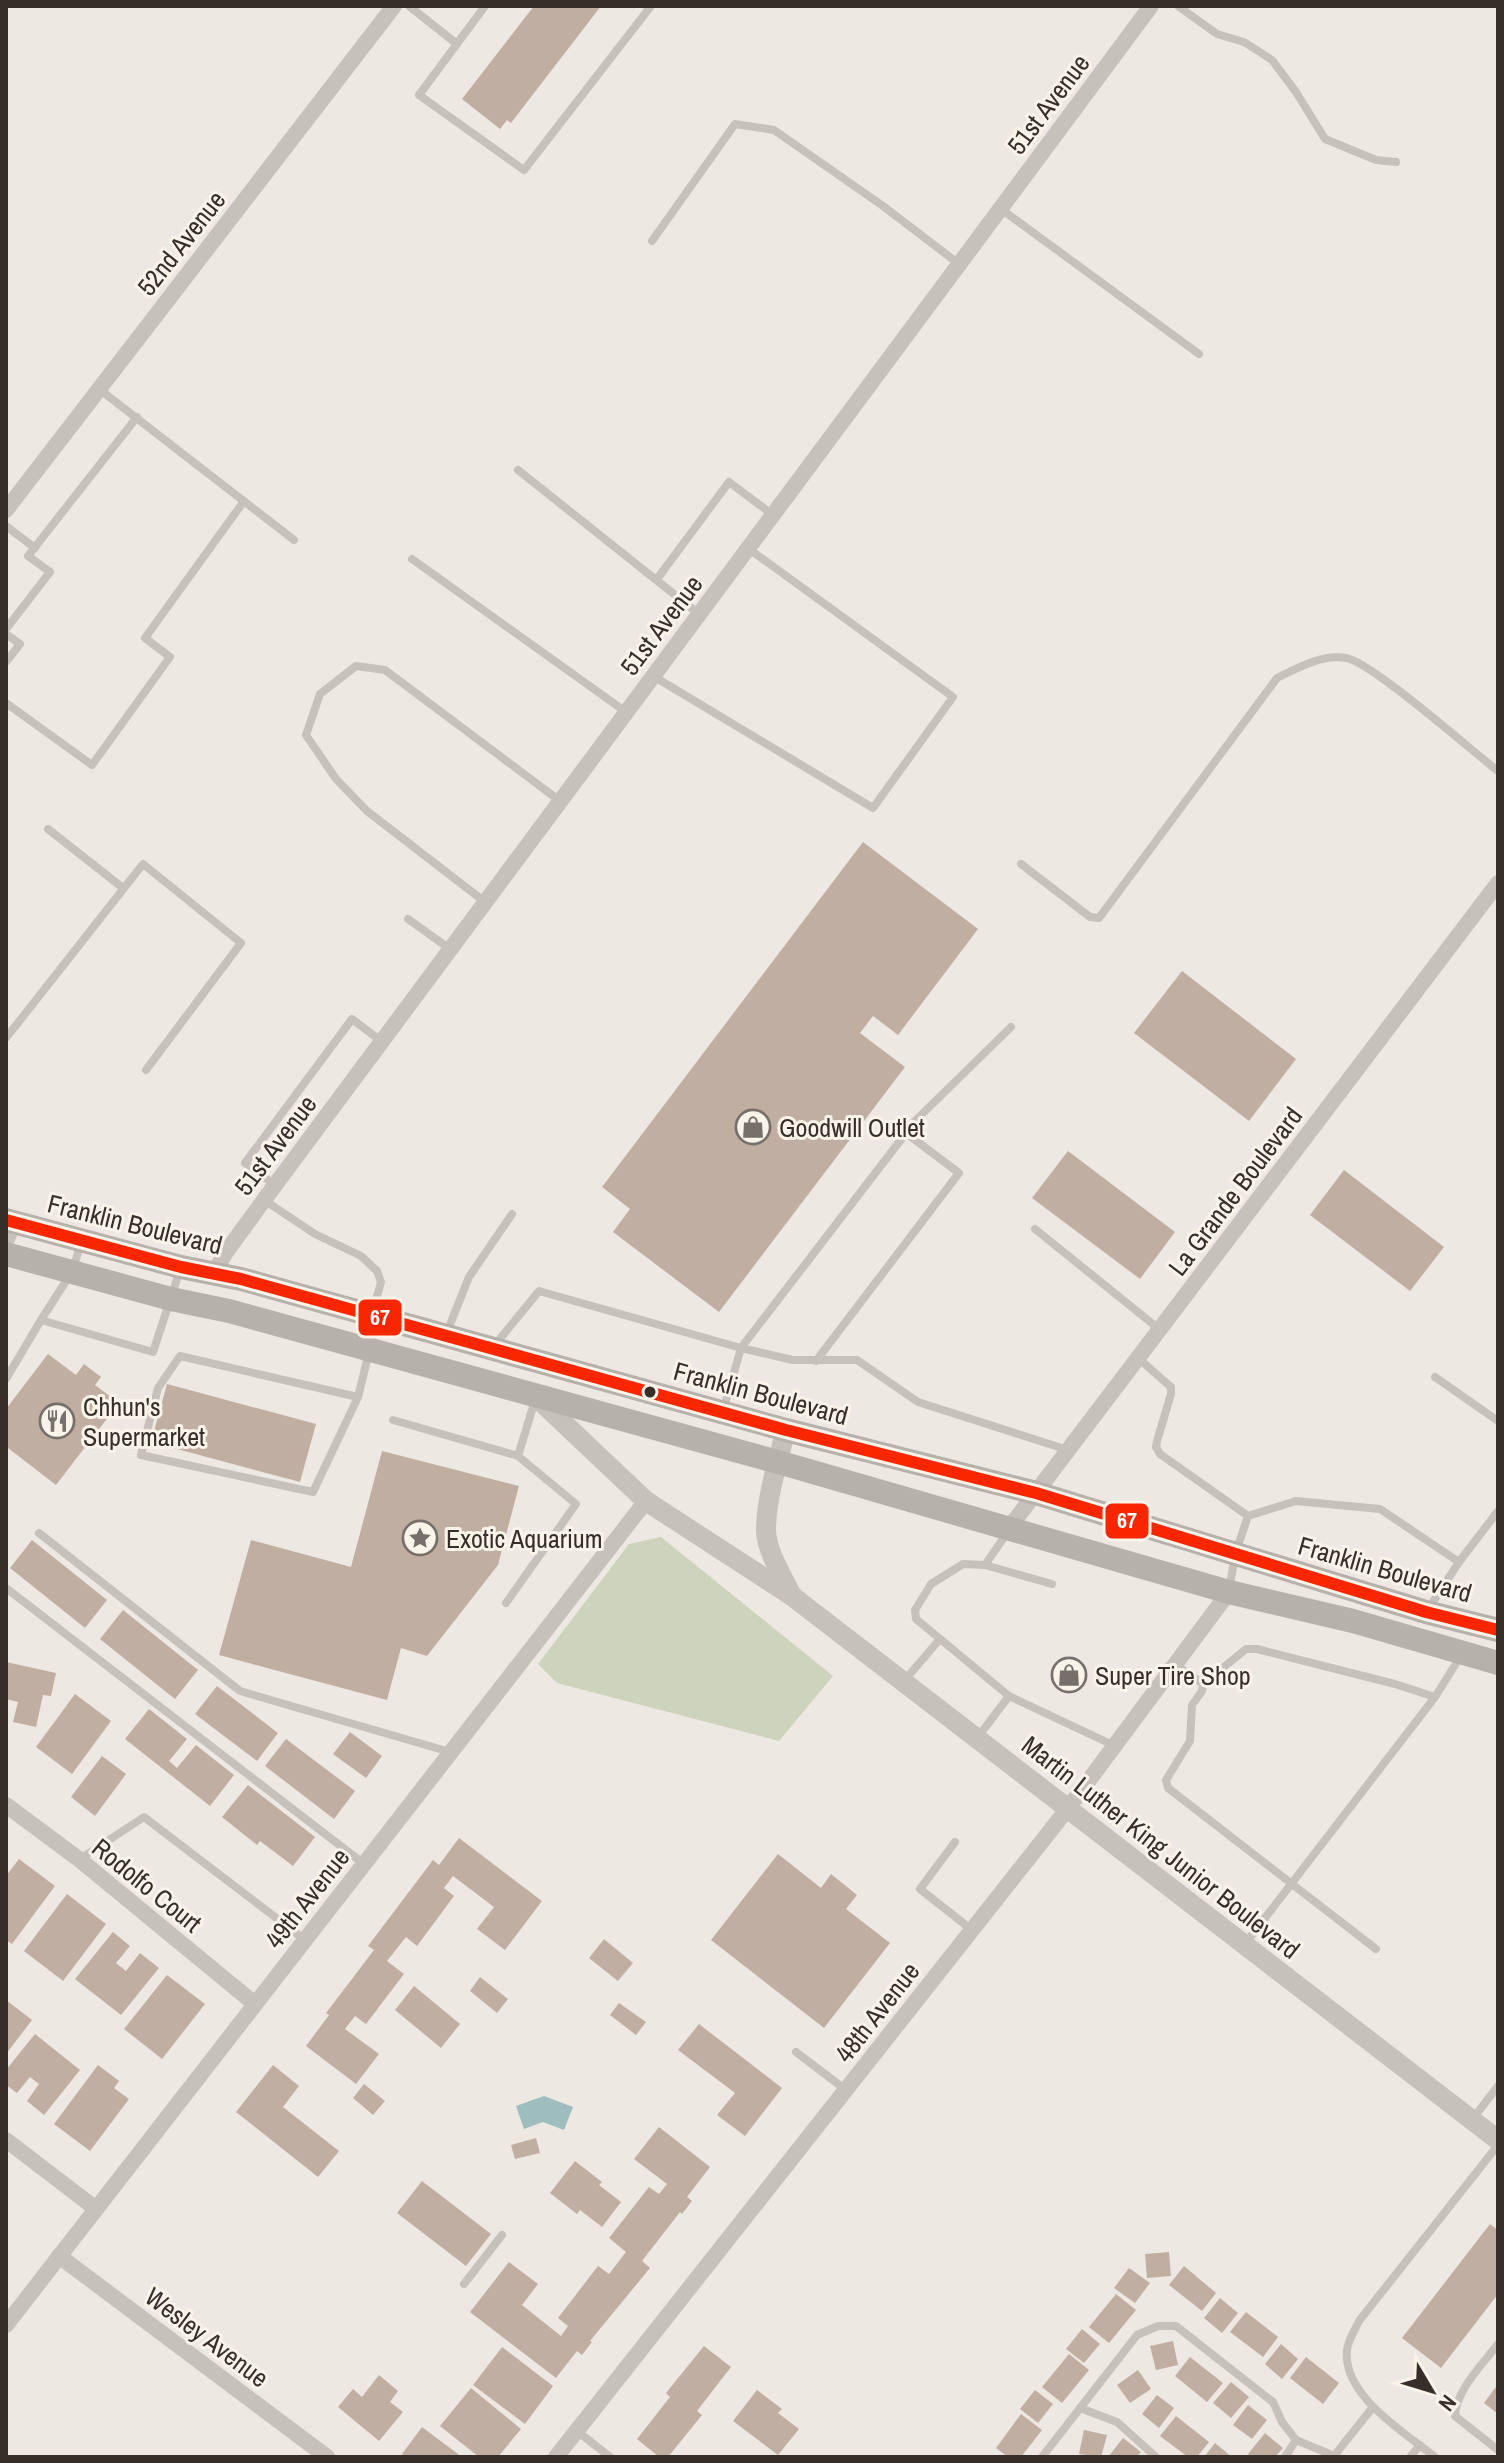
<svg xmlns="http://www.w3.org/2000/svg" width="1504" height="2463" viewBox="0 0 1504 2463" font-family="'Archivo Narrow',sans-serif">
<style>
.green{fill:#cdd3bc}
.water{fill:#9ebdbe}
.building{fill:#c1aea3}
.lines{fill:none;stroke-linecap:round;stroke-linejoin:round}
.service{stroke:#c7c1bb;stroke-width:8}
.minor{stroke:#c7c1bb;stroke-width:16}
.tertiary{stroke:#c7c1bb;stroke-width:20}
.secondary{stroke:#b7b1ab;stroke-width:24}
.bus-1-casing{stroke:#faf3e9;stroke-width:18}
.bus-1{stroke:#fa2600;stroke-width:12}
.bus-dot{fill:#372e29;stroke:#faf3e9;stroke-width:3}
.labels{text-anchor:middle;dominant-baseline:central;stroke-width:6;stroke-linejoin:round;paint-order:stroke}
.street-label{font-size:26px;fill:#372e29;stroke:#faf3e9}
.poi-label{font-size:26px;fill:#372e29;stroke:#faf3e9;text-anchor:start}
.line-badge{stroke:#faf3e9;stroke-width:3}
.badge-label{font-size:22px;text-anchor:middle;font-weight:bold;fill:#fff}
</style>
<rect width="100%" height="100%" fill="#ede9e2"/>
<polygon class="green" points="661,1537 833,1676 779,1741 557,1683 538,1664 629,1544"/>
<polygon class="water" points="544,2096 573,2107 564,2130 543,2122 524,2129 516,2106"/>
<g class="building">
<polygon points="534,6 601,6 511,123 507,120 500,129 462,99"/>
<polygon points="863,842 978,929 898,1035 873,1016 860,1033 905,1067 719,1312 613,1232 630,1209 602,1187"/>
<polygon points="1182,971 1296,1059 1249,1121 1134,1033"/>
<polygon points="1068,1151 1175,1232 1140,1279 1032,1198"/>
<polygon points="1344,1170 1444,1247 1410,1291 1310,1215"/>
<polygon points="48,1354 76,1375 84,1364 101,1377 95,1385 119,1403 56,1485 8,1448 6,1451 6,1409"/>
<polygon points="167,1384 316,1424 300,1482 151,1442"/>
<polygon points="382,1451 519,1486 498,1565 427,1656 401,1648 387,1700 219,1655 251,1540 351,1567"/>
<polygon points="32,1540 107,1600 85,1628 10,1568"/>
<polygon points="123,1610 198,1670 175,1699 100,1639"/>
<polygon points="6,1662 56,1673 51,1696 43,1695 36,1727 13,1722 18,1702 6,1699"/>
<polygon points="217,1686 278,1733 257,1761 195,1714"/>
<polygon points="75,1694 111,1721 72,1774 36,1747"/>
<polygon points="149,1709 187,1739 169,1761 177,1768 196,1745 234,1775 210,1806 125,1739"/>
<polygon points="350,1732 382,1756 366,1778 333,1754"/>
<polygon points="286,1739 355,1791 334,1819 265,1766"/>
<polygon points="102,1756 126,1774 95,1816 71,1797"/>
<polygon points="248,1785 315,1837 293,1866 260,1841 257,1845 222,1817"/>
<polygon points="459,1838 542,1901 505,1950 477,1929 494,1907 453,1876 444,1888 454,1896 417,1946 406,1937 387,1961 404,1974 366,2024 355,2016 345,2029 379,2054 356,2084 306,2046 329,2015 326,2013 374,1950 368,1946 433,1860 439,1865"/>
<polygon points="778,1854 821,1888 831,1874 857,1895 846,1909 890,1943 824,2028 711,1940"/>
<polygon points="19,1859 55,1886 12,1944 6,1940 6,1876"/>
<polygon points="67,1894 106,1924 63,1981 24,1951"/>
<polygon points="113,1932 130,1946 116,1963 126,1971 140,1953 159,1968 121,2015 75,1979"/>
<polygon points="604,1939 633,1963 618,1981 589,1958"/>
<polygon points="167,1975 205,2004 162,2059 124,2029"/>
<polygon points="480,1977 508,1999 497,2013 470,1991"/>
<polygon points="414,1986 460,2024 441,2048 395,2010"/>
<polygon points="6,2000 32,2020 6,2054"/>
<polygon points="619,2003 646,2022 636,2035 610,2015"/>
<polygon points="699,2024 782,2088 745,2136 717,2115 735,2093 678,2050"/>
<polygon points="35,2034 80,2070 44,2115 27,2101 39,2084 30,2077 17,2093 6,2085 6,2070"/>
<polygon points="98,2065 119,2081 114,2088 129,2099 90,2151 54,2124"/>
<polygon points="273,2065 299,2086 283,2107 339,2151 318,2177 236,2112"/>
<polygon points="364,2084 385,2101 373,2115 353,2098"/>
<polygon points="659,2127 710,2167 687,2197 692,2201 682,2214 680,2212 642,2261 650,2268 590,2341 592,2342 582,2355 577,2351 556,2378 470,2312 509,2262 538,2284 522,2305 561,2336 568,2326 558,2318 598,2266 609,2274 626,2252 609,2238 649,2187 659,2194 667,2184 634,2159"/>
<polygon points="536,2138 540,2153 515,2159 511,2145"/>
<polygon points="575,2161 602,2182 599,2185 621,2202 602,2227 580,2210 577,2214 550,2193"/>
<polygon points="422,2181 491,2234 466,2266 397,2213"/>
<polygon points="1490,2224 1498,2230 1498,2294 1441,2368 1402,2338"/>
<polygon points="1169,2252 1171,2276 1147,2278 1145,2254"/>
<polygon points="1184,2266 1216,2293 1202,2311 1169,2285"/>
<polygon points="1129,2268 1150,2283 1135,2303 1114,2288"/>
<polygon points="1116,2294 1136,2310 1109,2343 1089,2327"/>
<polygon points="1220,2298 1238,2313 1222,2333 1204,2318"/>
<polygon points="1246,2312 1278,2337 1263,2357 1230,2332"/>
<polygon points="1082,2329 1100,2344 1084,2363 1066,2349"/>
<polygon points="1173,2341 1178,2365 1156,2370 1150,2346"/>
<polygon points="1281,2344 1298,2359 1282,2379 1265,2364"/>
<polygon points="704,2346 731,2367 697,2411 702,2415 668,2457 659,2457 637,2439 670,2397 666,2393"/>
<polygon points="502,2347 553,2386 525,2424 473,2385"/>
<polygon points="1069,2354 1089,2370 1062,2403 1042,2387"/>
<polygon points="1190,2357 1223,2383 1207,2402 1175,2376"/>
<polygon points="1306,2357 1339,2383 1323,2404 1290,2378"/>
<polygon points="1138,2370 1151,2389 1130,2403 1117,2385"/>
<polygon points="379,2375 398,2391 390,2402 403,2412 379,2441 338,2407 353,2389 362,2397"/>
<polygon points="1231,2382 1249,2397 1231,2418 1213,2403"/>
<polygon points="1498,2384 1498,2414 1484,2403"/>
<polygon points="471,2388 521,2429 498,2457 479,2457 440,2426"/>
<polygon points="757,2390 782,2409 778,2413 799,2429 778,2455 733,2421"/>
<polygon points="1035,2390 1053,2404 1038,2423 1020,2409"/>
<polygon points="1157,2395 1174,2408 1159,2428 1142,2414"/>
<polygon points="1248,2405 1267,2420 1252,2439 1233,2425"/>
<polygon points="1021,2414 1042,2430 1021,2457 1008,2457 996,2448"/>
<polygon points="1176,2416 1209,2442 1197,2457 1188,2457 1160,2436"/>
<polygon points="422,2427 462,2457 406,2457 402,2454"/>
<polygon points="1084,2430 1107,2435 1101,2457 1079,2454"/>
<polygon points="1265,2433 1283,2448 1275,2457 1252,2457 1248,2454"/>
<polygon points="1123,2438 1141,2452 1137,2457 1108,2457"/>
<polygon points="1215,2443 1232,2457 1204,2457"/>
</g>
<g class="lines">
<g class="service">
<polyline points="409,6 457,44"/>
<polyline points="485,6 419,95 524,170 651,6"/>
<polyline points="1178,6 1217,34 1244,42 1272,60 1296,92 1325,139 1376,160 1396,162"/>
<polyline points="1001,209 1199,354"/>
<polyline points="652,241 735,124 774,130 883,206 959,264"/>
<polyline points="99,389 294,540"/>
<polyline points="518,470 699,614"/>
<polyline points="6,526 35,548"/>
<polyline points="412,559 626,712"/>
<polyline points="657,579 729,482 773,515"/>
<polyline points="6,629 50,572 28,556 137,417"/>
<polyline points="6,634 20,644 6,662"/>
<polyline points="653,676 873,808 953,697 749,549"/>
<polyline points="6,703 92,765 170,657 145,638 244,501"/>
<polyline points="48,829 123,888"/>
<path d="M 1021,864 L 1090,917 L 1099,918 L 1277,678 C 1298,668 1321,654 1346,658 C 1370,661 1472,751 1498,771"/>
<polyline points="485,902 367,811 336,779 306,735 320,694 356,666 385,670 560,801"/>
<polyline points="408,919 450,949"/>
<polyline points="6,1038 143,864 241,943 146,1070"/>
<polyline points="275,1185 245,1163 352,1019 381,1041"/>
<polyline points="264,1200 315,1234 361,1256 377,1271 381,1282 372,1314"/>
<polyline points="1035,1229 1159,1329"/>
<polyline points="41,1320 73,1270 81,1242"/>
<polyline points="447,1332 469,1277 512,1214"/>
<polyline points="494,1346 539,1291 741,1348 916,1120 1011,1027"/>
<polyline points="1138,1358 1171,1387 1171,1394 1157,1441 1156,1447 1160,1454 1248,1516"/>
<polyline points="816,1361 959,1173 906,1133"/>
<polyline points="1435,1377 1498,1421"/>
<polyline points="6,1379 41,1320 153,1352 180,1270"/>
<polyline points="358,1397 180,1356 158,1388 141,1455 313,1492 358,1397 373,1336"/>
<polyline points="723,1411 741,1348 793,1360 857,1360 918,1402 1068,1450"/>
<polyline points="393,1420 518,1456 576,1504 506,1603"/>
<polyline points="518,1456 535,1400"/>
<polyline points="39,1533 240,1691 450,1752"/>
<polyline points="985,1565 1007,1533"/>
<polyline points="6,1588 364,1864"/>
<polyline points="1229,1591 1235,1555 1248,1516 1296,1501 1380,1509 1459,1562"/>
<polyline points="1429,1608 1459,1562 1498,1511"/>
<polyline points="1176,1665 1203,1684 1202,1691 1192,1705 1190,1741 1166,1780 1168,1788 1376,1949"/>
<polyline points="904,1681 940,1639"/>
<polyline points="1203,1684 1246,1649 1257,1649 1395,1684 1435,1697"/>
<polyline points="1009,1696 1115,1746"/>
<polyline points="978,1737 1009,1696 916,1619 915,1610 931,1584 963,1564 985,1565 1052,1584"/>
<polyline points="955,1842 920,1889 972,1930"/>
<polyline points="80,1859 144,1817 305,1940"/>
<polyline points="1245,1944 1435,1697 1460,1657"/>
<polyline points="796,2052 846,2090"/>
<polyline points="1472,2120 1498,2086"/>
<polyline points="464,2284 502,2235"/>
<path d="M 1498,2344 C 1482,2365 1456,2390 1455,2416 L 1498,2450"/>
<polyline points="1080,2408 1117,2422 1156,2457"/>
<polyline points="577,2431 610,2457"/>
<polyline points="1334,2456 1373,2407"/>
<polyline points="1042,2457 1137,2335 1158,2326 1176,2326 1273,2402 1282,2422 1296,2440 1337,2457"/>
<polyline points="1285,2457 1296,2440"/>
<polyline points="1410,2457 1420,2445"/>
<path d="M 1435,2457 C 1404,2432 1342,2395 1347,2350 C 1348,2340 1355,2330 1359,2321 L 1498,2145"/>
</g>
<g class="minor">
<polyline points="6,510 394,6"/>
<polyline points="6,1241 14,1223"/>
<polyline points="213,1274 226,1252 264,1200 1151,6"/>
<polyline points="1009,1528 1498,883"/>
<polyline points="6,1805 80,1860 255,2004"/>
<polyline points="6,2140 95,2208"/>
<polyline points="59,2256 327,2457"/>
<polyline points="6,2325 646,1501"/>
<polyline points="556,2457 1069,1807 1229,1592"/>
</g>
<g class="tertiary">
<polyline points="536,1397 646,1501 792,1596 1498,2140"/>
<path d="M 786,1430 C 778,1460 766,1499 766,1531 C 767,1552 783,1577 792,1596"/>
</g>
<g class="secondary">
<polyline points="6,1220 181,1267 241,1279 786,1430 1036,1493 1426,1612 1498,1630"/>
<polyline points="6,1254 171,1299 229,1311 778,1462 1229,1592 1353,1621 1498,1663"/>
</g>
<g class="bus-1-casing">
<polyline id="bus-1" points="6,1220 181,1267 241,1279 786,1430 1036,1493 1426,1612 1498,1630"/>
</g>
<use href="#bus-1" class="bus-1"/>
</g>
<defs>
<g id="shop-ring" transform="scale(1.8)"><circle r="9.5" fill="#faf3e9" stroke="#776f6a" stroke-width="1.5"/><path d="M-5-2.5h2.3a2.7 3.5 0 0 1 5.4 0H5L5.5 6h-11ZM-1.5-2.5h3a1.5 2.3 0 0 0-3 0Z" fill="#776f6a"/></g>
<g id="restaurant-ring" transform="scale(1.8)"><circle r="9.5" fill="#faf3e9" stroke="#776f6a" stroke-width="1.5"/><path d="M-5-6h1v4h1v-4h1v4h1v-4h1v5L-1.5 .5V6h-2V.5L-5-1ZM5-6V6H3V1.5H1.5Q1.5-4 5-6Z" fill="#776f6a"/></g>
<g id="sight-ring" transform="scale(1.8)"><circle r="9.5" fill="#faf3e9" stroke="#776f6a" stroke-width="1.5"/><path d="M0-6L1.8-2.2L6-1.7L2.9 1.2L3.7 5.4L0 3.3L-3.7 5.4L-2.9 1.2L-6-1.7L-1.8-2.2Z" fill="#776f6a"/></g>
</defs>
<g fill-rule="evenodd">
<use href="#shop-ring" x="753" y="1127"/>
<use href="#restaurant-ring" x="57" y="1421"/>
<use href="#sight-ring" x="420" y="1538"/>
<use href="#shop-ring" x="1069" y="1675"/>
</g>
<circle class="bus-dot" cx="650" cy="1392" r="7"/>
<g class="labels">
<g class="street-label">
<text transform="translate(1048 104) rotate(-53)">51st Avenue</text>
<text transform="translate(181 243) rotate(-52)">52nd Avenue</text>
<text transform="translate(661 625) rotate(-53)">51st Avenue</text>
<text transform="translate(275 1145) rotate(-53)">51st Avenue</text>
<text transform="translate(1235 1191) rotate(-53)">La Grande Boulevard</text>
<text transform="translate(135 1224) rotate(14)">Franklin Boulevard</text>
<text transform="translate(761 1393) rotate(15)">Franklin Boulevard</text>
<text transform="translate(1385 1569) rotate(16)">Franklin Boulevard</text>
<text transform="translate(1161 1847) rotate(38)">Martin Luther King Junior Boulevard</text>
<text transform="translate(147 1885) rotate(39)">Rodolfo Court</text>
<text transform="translate(307 1898) rotate(-52)">49th Avenue</text>
<text transform="translate(877 2012) rotate(-52)">48th Avenue</text>
<text transform="translate(207 2337) rotate(37)">Wesley Avenue</text>
</g>
<g class="poi-label">
<text x="779" y="1127">Goodwill Outlet</text>
<text x="83" y="1406">Chhun's<tspan x="83" dy="30">Supermarket</tspan></text>
<text x="446" y="1538">Exotic Aquarium</text>
<text x="1095" y="1675">Super Tire Shop</text>
</g>
</g>
<g class="line-badge">
<rect x="357" y="1298" width="46" height="39" rx="8" fill="#fa2600"/>
<rect x="1104" y="1502" width="46" height="38" rx="8" fill="#fa2600"/>
</g>
<g class="badge-label">
<text x="380" y="1325">67</text>
<text x="1127" y="1528">67</text>
</g>
<rect width="1504" height="2463" fill="none" stroke="#372e29" stroke-width="16"/>
<g transform="translate(1432 2391) rotate(128)" stroke="#faf3e9" stroke-width="6" paint-order="stroke">
<path d="M0-6L14 30L0 20L-14 30Z" fill="#372e29"/>
<text y="-12" font-size="22" font-weight="bold" text-anchor="middle" fill="#372e29">N</text>
</g>
</svg>
